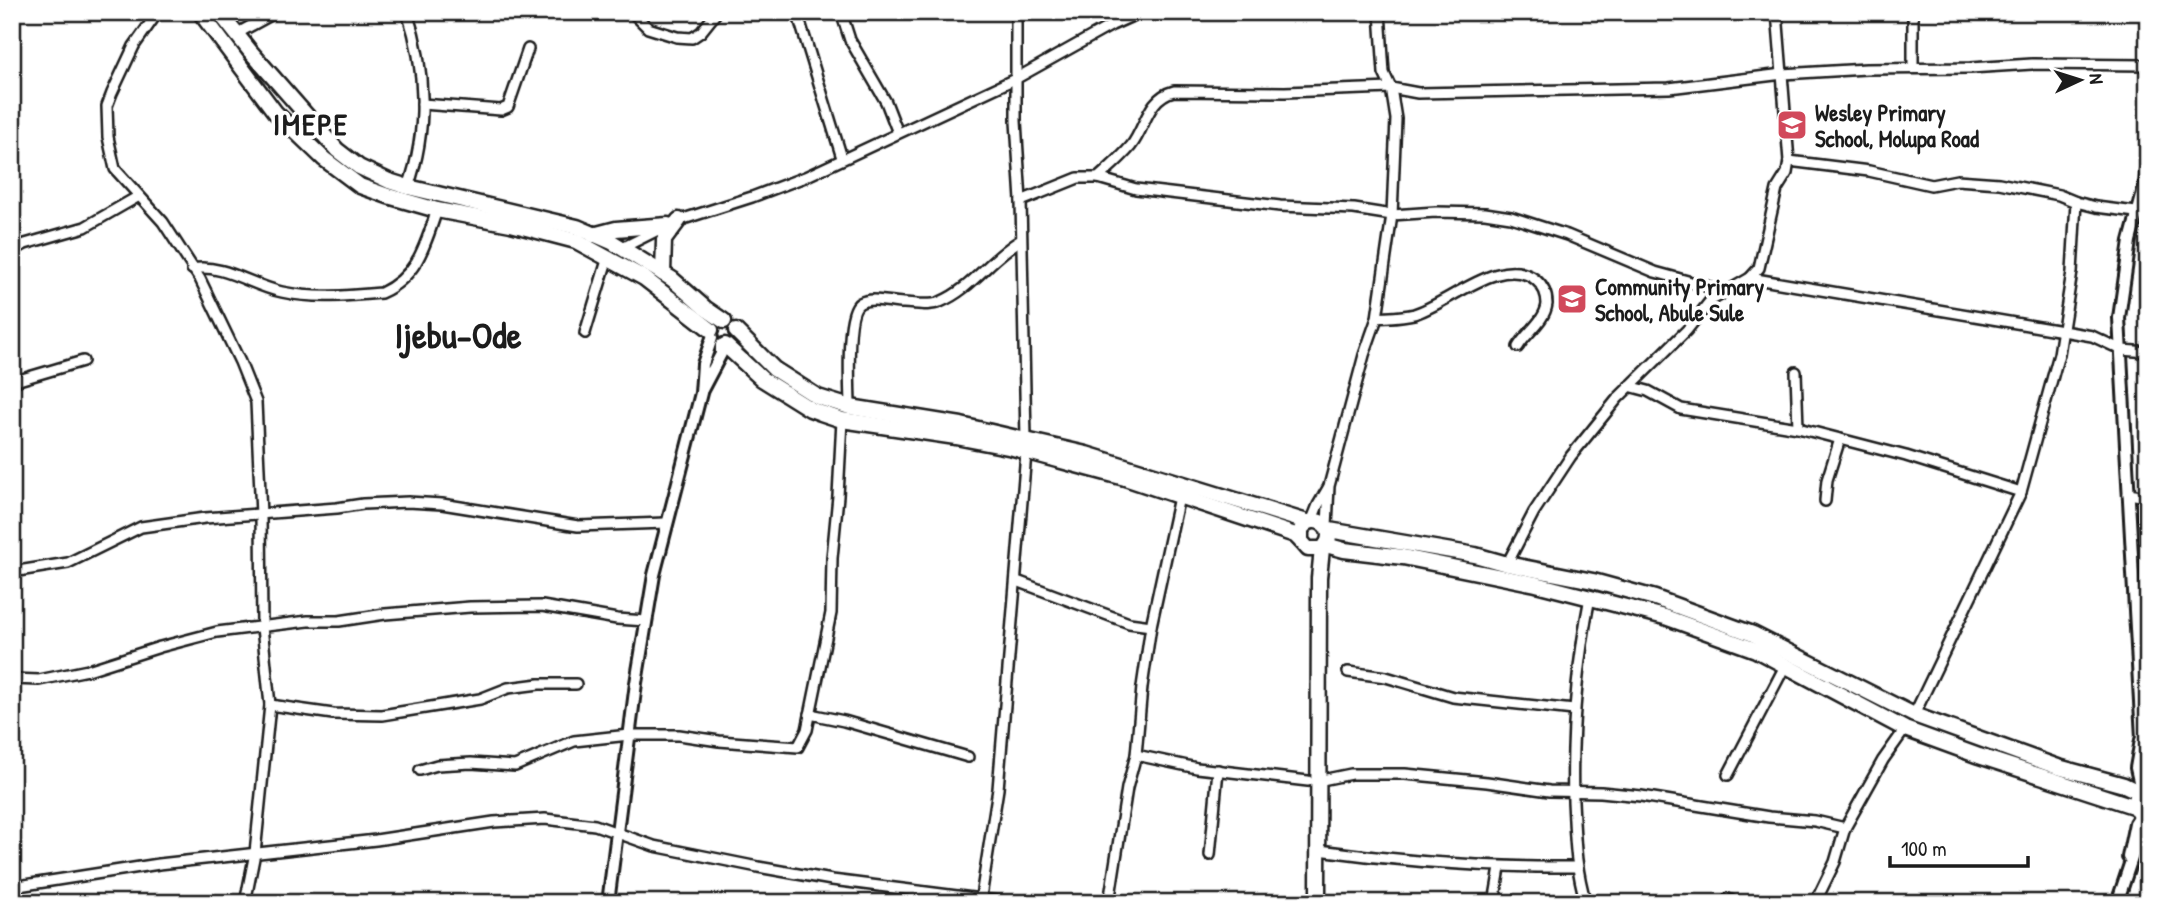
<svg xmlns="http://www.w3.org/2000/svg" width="2160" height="915" viewBox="0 0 2160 915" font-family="'Patrick Hand',sans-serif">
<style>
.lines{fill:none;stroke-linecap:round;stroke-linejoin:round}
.minor-casing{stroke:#1c1c1c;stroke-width:14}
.tertiary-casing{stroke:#1c1c1c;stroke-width:16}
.primary-casing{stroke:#1c1c1c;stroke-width:19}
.minor{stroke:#fff;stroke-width:9}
.tertiary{stroke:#fff;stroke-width:10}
.primary{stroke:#fff;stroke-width:14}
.labels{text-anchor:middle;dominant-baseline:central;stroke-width:7;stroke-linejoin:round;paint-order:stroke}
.poi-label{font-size:23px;font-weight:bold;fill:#1c1c1c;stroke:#fff;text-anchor:start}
.district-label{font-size:30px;font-weight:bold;letter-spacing:2px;fill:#1c1c1c;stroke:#fff}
.town-label{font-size:37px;font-weight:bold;fill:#1c1c1c;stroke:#fff}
</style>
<rect width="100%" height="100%" fill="#fff"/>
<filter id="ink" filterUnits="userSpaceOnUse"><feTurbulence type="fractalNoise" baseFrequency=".0143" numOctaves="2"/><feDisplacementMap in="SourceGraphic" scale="14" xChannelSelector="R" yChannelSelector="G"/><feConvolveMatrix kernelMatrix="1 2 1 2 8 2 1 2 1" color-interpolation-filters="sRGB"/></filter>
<g filter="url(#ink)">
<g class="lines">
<g class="minor-casing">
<g id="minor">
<polyline points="158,12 134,46 112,93 107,106 108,137 115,169 163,222 200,279 240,362 256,402 261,515 262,627 270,705 255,853 245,903"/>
<path d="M 407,12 C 426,68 428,132 408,187"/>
<polyline points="632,12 648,28 677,37 692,38 701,32 717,12"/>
<polyline points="797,12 842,158"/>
<polyline points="841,12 850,40 886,102 898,133"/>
<polyline points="1016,12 1016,121 1021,201 1026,439"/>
<polyline points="236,34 276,12"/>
<polyline points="1913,67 1913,12"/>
<polyline points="422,104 501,110 508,107 528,49"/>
<polyline points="1789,161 1869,171 1931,185 1957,180 1999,183 2059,195 2076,202 2096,207 2136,212"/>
<polyline points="1098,178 1136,189 1280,206 1354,209 1392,215 1436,212 1485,213 1511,217 1567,235 1655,272 1724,291"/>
<path d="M 1021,201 L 1078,178 L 1098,178 C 1109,168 1121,158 1131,146 C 1146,127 1147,98 1174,91 L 1285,92 L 1391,88 L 1418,93 L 1669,88 L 1783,74 L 1866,69 L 1970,68 L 2032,64 L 2148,65"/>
<polyline points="674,222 752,197 805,177 1017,78 1112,25 1141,12"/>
<polyline points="622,248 662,228"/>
<polyline points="12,251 25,244 85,227 139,196"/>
<path d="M 192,269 C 223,263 252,286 282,292 C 314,299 349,296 381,293 C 418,276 425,245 437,210"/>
<polyline points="1750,278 2092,336 2122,350 2148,352"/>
<path d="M 1377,318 C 1389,317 1402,317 1414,314 C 1449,304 1502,252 1536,280 C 1543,286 1547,294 1547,304 C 1545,321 1526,333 1518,347"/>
<polyline points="585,333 608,257"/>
<polyline points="1796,372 1798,428"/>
<polyline points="12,382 83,361"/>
<polyline points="1629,386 1648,391 1681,409 1798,428 1906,456 2021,492"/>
<path d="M 850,407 C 850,390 845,311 860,303 C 872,296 890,303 903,303 C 915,303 929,307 940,302 C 972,289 991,257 1021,240"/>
<polyline points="2128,494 2148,497"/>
<polyline points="1825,501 1827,480 1840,439"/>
<polyline points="1312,520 1318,505 1328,488"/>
<polyline points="1327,526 1329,486 1364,355 1377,318 1392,215 1396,119 1391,88 1384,73 1380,12"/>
<polyline points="1507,564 1534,512 1571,456 1618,398 1687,330 1710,301 1750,278 1759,268 1777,189 1787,173 1789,161 1777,12"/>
<polyline points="12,572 68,563 141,527 205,518 337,508 363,504 408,502 442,504 578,526 666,523"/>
<polyline points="1017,581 1129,623 1151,626"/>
<polyline points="1348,672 1386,677 1453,697 1574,710"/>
<polyline points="12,679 39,680 88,670 160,647 217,632 308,621 339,621 385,614 470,607 542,606 617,619 646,621"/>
<polyline points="270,705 333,714 382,715 480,699 508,688 539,684 576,684"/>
<polyline points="810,714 844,721 968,757"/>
<polyline points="1914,715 2021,492 2059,354 2072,272 2076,202"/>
<polyline points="1136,755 1197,768 1308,781"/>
<polyline points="420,770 437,765 471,763 515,766 574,741 629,735 679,735 719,741 798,747 807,730 831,613 832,558 838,496 842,420"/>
<polyline points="1728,775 1785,666"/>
<polyline points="1317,781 1351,774 1405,774 1487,782 1549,791 1601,792 1641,796 1769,817 1815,821 1845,828"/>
<path d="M 1319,850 C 1404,862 1490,868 1576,867"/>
<polyline points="1210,855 1218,770"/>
<polyline points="12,887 159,864 376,840 494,822 545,819 595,825 654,846 758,867 832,880 1012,903"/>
<polyline points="1728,899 1736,903"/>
<polyline points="980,903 998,789 1026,453"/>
<polyline points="1109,903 1127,788 1136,755 1142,687 1151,626 1179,497"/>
<polyline points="1494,903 1500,868"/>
<path d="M 1586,903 C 1575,867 1575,838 1573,801 C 1571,733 1577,664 1590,597"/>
<polyline points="1815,903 1835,862 1845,828 1883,760 1905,729"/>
</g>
</g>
<g class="tertiary-casing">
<g id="tertiary">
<polyline points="2148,158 2145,185 2130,241 2119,318 2142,738 2148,763"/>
<polyline points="702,390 721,354 721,345"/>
<polyline points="2141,740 2136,768 2141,790"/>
<polyline points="2128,857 2135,823 2141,814"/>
<polyline points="608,903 636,683 654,575 701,393 703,364 712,338"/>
<polyline points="2117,903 2133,855 2148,822"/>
</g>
</g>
<g class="primary-casing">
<g id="primary">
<polyline points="200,12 275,112 324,159 360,186 388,196 437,210 511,224 576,241 644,278 711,330"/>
<polyline points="219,12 250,51 337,150 359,167 389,181 408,187 577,227 612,242 672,279 705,308 724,321"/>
<polyline points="593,235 616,229 668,225"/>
<polyline points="663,274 664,240 679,220"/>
<polyline points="736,331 774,369 818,397 850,407 961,425 1086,454 1307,522"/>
<polyline points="725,345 762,379 810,409 821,413 842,420 956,437 1013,448 1125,478 1295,535 1301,541"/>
<polyline points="1329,530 1475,555 1507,564 1593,581 1655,598 1753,634 1914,715 2058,767 2124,785 2139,792"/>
<polyline points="1326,545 1344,550 1403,557 1536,584 1665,617 1756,650 1905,729 1979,756 2136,807"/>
<polyline points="2148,788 2139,792 2135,803 2138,811 2148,816"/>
<path d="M 1318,903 L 1319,578 L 1322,549 C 1342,531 1314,508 1301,530 L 1301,541 L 1308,549 L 1322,549"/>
</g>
</g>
<use href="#minor" class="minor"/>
<use href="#tertiary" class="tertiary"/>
<use href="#primary" class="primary"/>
</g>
</g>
<defs>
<g id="school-square" transform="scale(1.575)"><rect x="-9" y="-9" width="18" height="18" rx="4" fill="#d1495b" stroke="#fff"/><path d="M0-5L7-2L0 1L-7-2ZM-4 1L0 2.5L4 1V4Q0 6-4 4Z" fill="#fff"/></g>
</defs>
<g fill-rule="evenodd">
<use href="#school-square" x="1792" y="125"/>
<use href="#school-square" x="1572" y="299"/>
</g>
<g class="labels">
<g class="poi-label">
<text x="1815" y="112">Wesley Primary<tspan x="1815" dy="26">School, Molupa Road</tspan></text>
<text x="1595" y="286">Community Primary<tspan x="1595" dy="26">School, Abule Sule</tspan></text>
</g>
<g class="district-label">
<text x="311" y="124">IMEPE</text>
</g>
<g class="town-label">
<text x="458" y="334">Ijebu-Ode</text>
</g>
</g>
<rect width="2160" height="915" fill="none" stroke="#fff" stroke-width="42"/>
<rect x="21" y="21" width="2118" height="873" fill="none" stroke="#1c1c1c" stroke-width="2.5" filter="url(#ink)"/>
<g transform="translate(2080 80) rotate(86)" stroke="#ffffff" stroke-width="5" paint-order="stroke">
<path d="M0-5L12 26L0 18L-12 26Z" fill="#1c1c1c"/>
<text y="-10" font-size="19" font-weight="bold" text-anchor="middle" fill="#1c1c1c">N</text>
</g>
<path d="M1890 856v10h138v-10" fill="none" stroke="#1c1c1c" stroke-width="3.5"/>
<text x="1901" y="856" font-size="21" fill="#1c1c1c" stroke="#ffffff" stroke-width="5" paint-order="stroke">100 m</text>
</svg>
